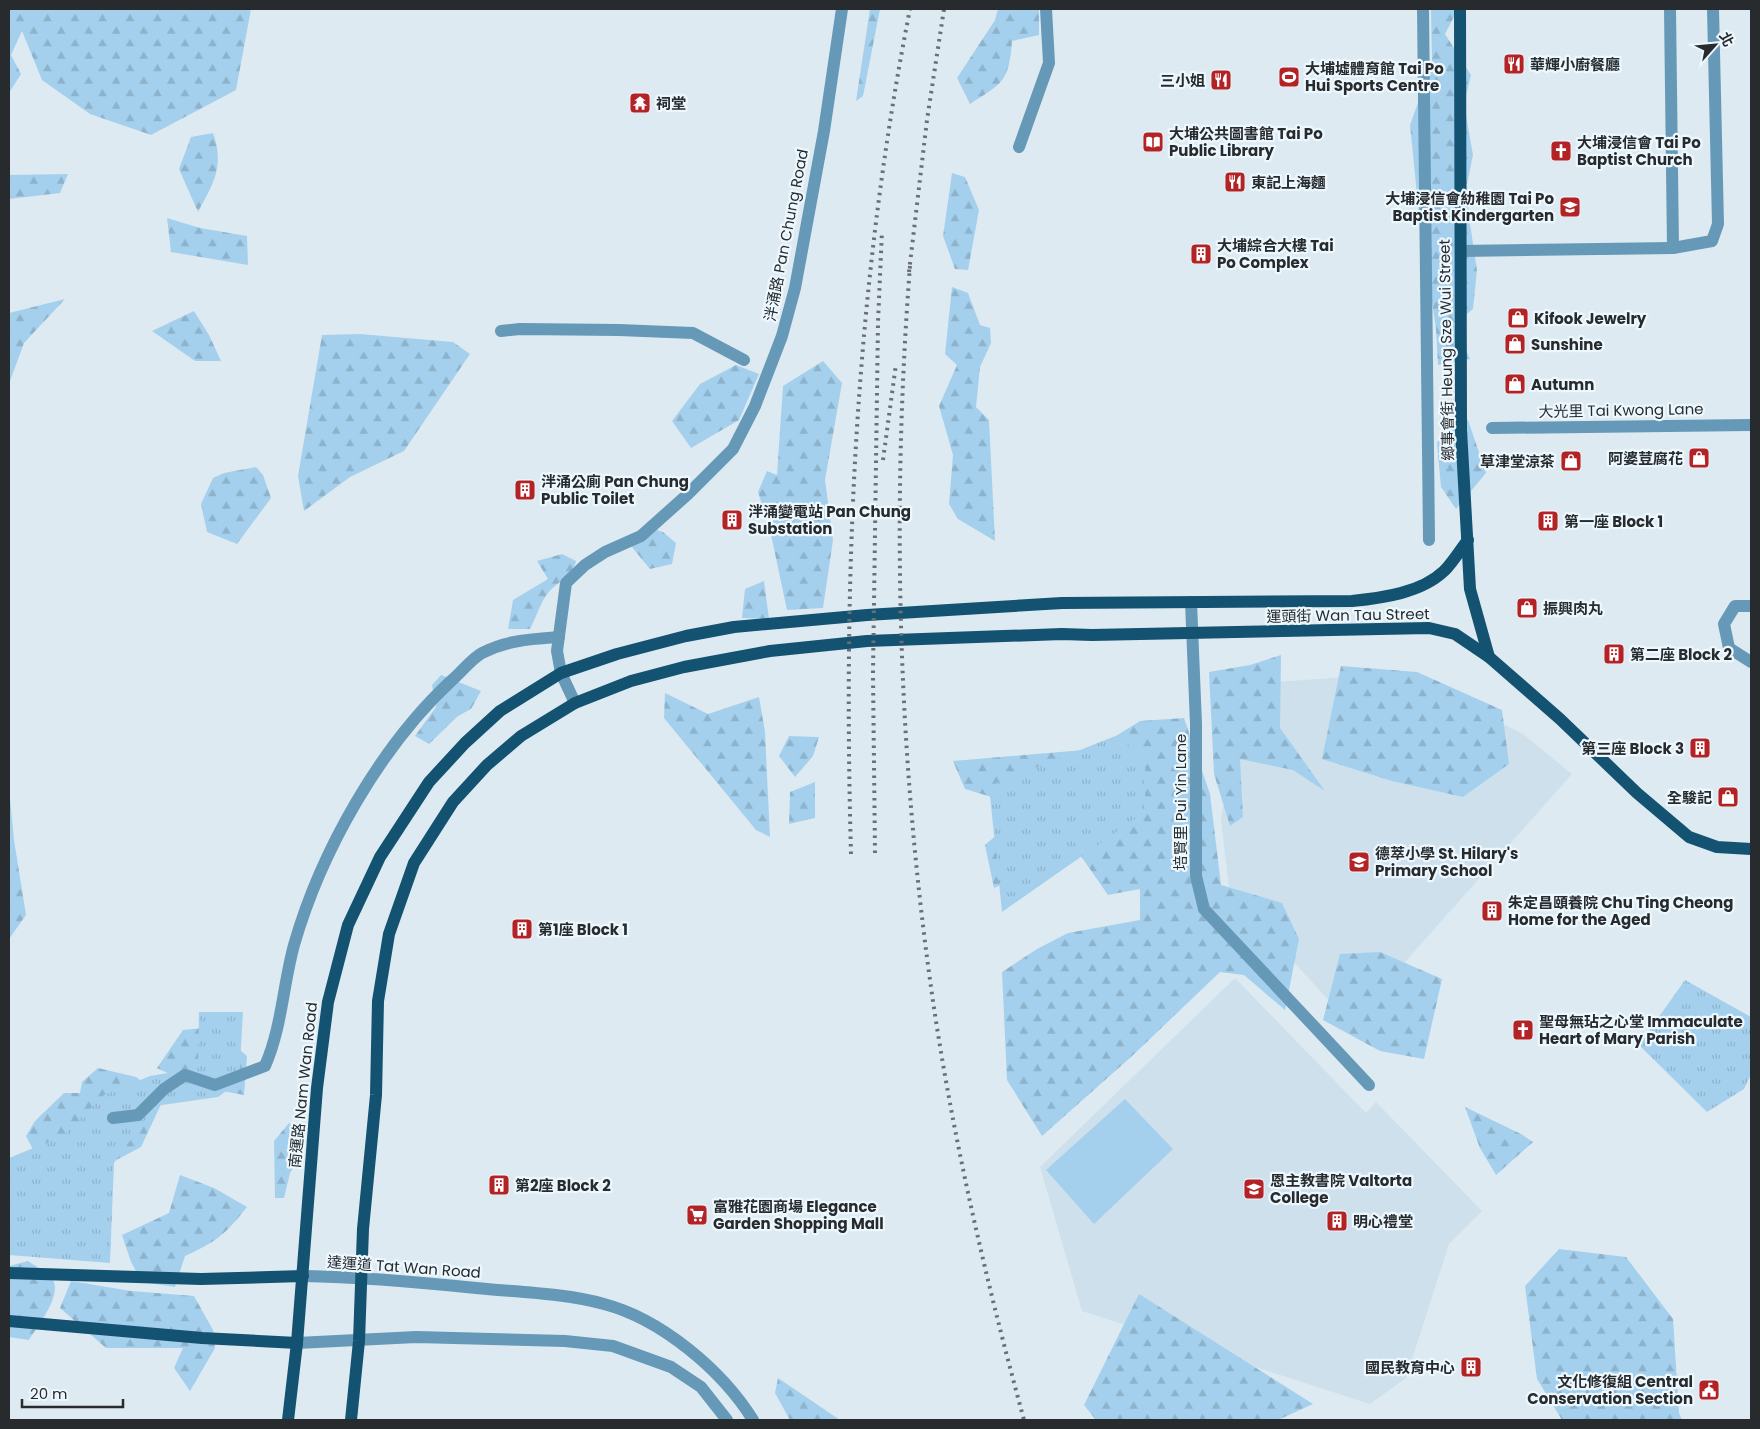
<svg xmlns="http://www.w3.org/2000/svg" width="1760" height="1429" viewBox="0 0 1760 1429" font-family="Poppins,'Noto Sans TC',sans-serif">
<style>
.built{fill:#cee0ec}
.forest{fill:url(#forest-firs)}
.park{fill:url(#park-tufts)}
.pitch{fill:#a4d0ed}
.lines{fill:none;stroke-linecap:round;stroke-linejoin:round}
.minor{stroke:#6699b7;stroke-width:12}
.major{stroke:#135271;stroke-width:12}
.rail{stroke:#696f74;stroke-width:4;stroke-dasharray:2.5 5;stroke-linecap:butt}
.labels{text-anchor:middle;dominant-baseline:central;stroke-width:4.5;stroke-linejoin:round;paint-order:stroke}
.poi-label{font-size:15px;font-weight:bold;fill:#272b2e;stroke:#ecf7fe;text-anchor:start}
.street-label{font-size:15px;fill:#272b2e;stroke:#ecf7fe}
</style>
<defs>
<pattern id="forest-firs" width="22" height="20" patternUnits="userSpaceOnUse" patternTransform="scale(1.25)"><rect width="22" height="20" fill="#a4d0ed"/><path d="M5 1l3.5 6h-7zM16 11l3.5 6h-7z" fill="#8db3cc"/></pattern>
<pattern id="park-tufts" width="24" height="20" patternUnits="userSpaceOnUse" patternTransform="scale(1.25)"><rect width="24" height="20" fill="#a4d0ed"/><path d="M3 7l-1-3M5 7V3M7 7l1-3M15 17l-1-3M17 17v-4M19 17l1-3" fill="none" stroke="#8db3cc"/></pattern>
</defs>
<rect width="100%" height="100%" fill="#deeaf1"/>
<g class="built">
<polygon points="1386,674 1469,707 1523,734 1572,774 1350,1024 1274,940 1231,906 1221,819 1233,741 1264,683"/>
<polygon points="1235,978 1366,1113 1376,1102 1482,1211 1449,1244 1406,1378 1370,1404 1082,1311 1040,1167"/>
</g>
<g class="forest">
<polygon points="9,9 251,9 236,90 151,135 90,114 42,80 22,31 11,55 21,74 9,93"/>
<polygon points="870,9 880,9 863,96 856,101"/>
<path d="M 998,9 L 1039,9 L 1039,35 L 1012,41 C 1009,83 1002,83 970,104 L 957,78 L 995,20 Z"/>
<polygon points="1431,9 1458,9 1445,34 1471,75 1464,104 1473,155 1467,184 1469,217 1477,270 1473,309 1454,324 1470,359 1438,365 1436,329 1418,205 1410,125 1432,63"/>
<path d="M 213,133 C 225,166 213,184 198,212 L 179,169 L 191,137 Z"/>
<polygon points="952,173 965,177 979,210 968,270 955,269 943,236"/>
<polygon points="68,174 60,193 9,199 9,175"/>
<polygon points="167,218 200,228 247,236 248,265 171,252"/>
<polygon points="952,287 968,293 980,325 990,328 991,343 980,367 976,407 989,420 995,541 958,519 949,504 953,455 939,406 957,365 945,354"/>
<polygon points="65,299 24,343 10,381 9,392 9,313"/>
<polygon points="194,311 209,335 221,361 195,361 152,331"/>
<polygon points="360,334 453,342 470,354 404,451 350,477 304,511 298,476 322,335"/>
<polygon points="823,361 842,383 825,480 833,540 823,608 787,610 770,530 758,492 767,471 777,475 783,386"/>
<polygon points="736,365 759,374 739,420 691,448 672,421 700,384"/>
<polygon points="1453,417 1468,420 1486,473 1456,509 1441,487 1437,443"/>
<polygon points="256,467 263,475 271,498 237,544 207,532 201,504 213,478 224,473"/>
<polygon points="647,527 663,532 676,543 672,564 650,569 631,546"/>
<path d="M 562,554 L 576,561 C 572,577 557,582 548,593 C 540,603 536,618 530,629 L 508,629 L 513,600 L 548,579 L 537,561 Z"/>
<polygon points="764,581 769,619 742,618 745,589"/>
<polygon points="1281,655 1280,728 1325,791 1293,770 1240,759 1243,817 1230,826 1214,774 1209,672 1250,665"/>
<polygon points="1341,666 1417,672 1502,710 1509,764 1463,797 1392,781 1322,759"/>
<polygon points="441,675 481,691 471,709 458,716 429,744 415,736 436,707 432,685"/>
<polygon points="665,693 708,714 759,697 765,732 770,837 756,830 664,718"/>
<polygon points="1184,718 1210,794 1221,885 1282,903 1299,939 1285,1010 1244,975 1220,972 1131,1057 1042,1136 1007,1080 1002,972 1037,949 1068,933 1140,920 1140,889 1108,895 1076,849 994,888 985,845 1028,808 965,789 953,761 1095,749 1140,721"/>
<polygon points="789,736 819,737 813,756 795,777 779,756"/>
<polygon points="815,782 815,818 789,824 790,792"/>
<polygon points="9,787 14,840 26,915 9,939"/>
<polygon points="1380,952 1442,979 1424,1059 1380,1051 1323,1020 1340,954"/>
<polygon points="214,1027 247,1056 244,1095 195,1086 157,1068 183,1030"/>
<polygon points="98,1068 136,1077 164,1098 141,1147 96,1171 45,1173 26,1136 35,1121 64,1093 80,1093 82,1082"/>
<polygon points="1465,1107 1521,1134 1533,1142 1496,1175 1480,1148"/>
<polygon points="289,1123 307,1140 290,1173 284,1198 275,1198 274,1141"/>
<path d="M 180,1175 L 214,1188 L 247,1207 C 226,1234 216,1242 185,1256 L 175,1287 L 142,1282 L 131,1262 L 122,1235 L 169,1213 Z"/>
<polygon points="1559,1249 1626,1257 1673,1319 1679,1413 1682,1420 1562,1420 1537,1379 1525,1286"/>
<path d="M 28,1261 C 35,1266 48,1273 53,1280 C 62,1296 37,1327 29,1340 L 9,1337 L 9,1266 Z"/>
<polygon points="71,1281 131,1291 194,1296 213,1330 215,1348 190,1391 174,1368 183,1348 106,1348 60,1308"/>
<polygon points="1139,1294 1313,1404 1278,1420 1096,1420 1084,1405"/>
<polygon points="778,1378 840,1420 790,1420 775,1393"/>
</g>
<g class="park">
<polygon points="1118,735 1145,761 1145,812 1002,912 989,786"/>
<polygon points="1685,980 1751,1017 1751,1074 1744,1089 1707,1112 1639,1045"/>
<polygon points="199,1012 243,1012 239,1082 218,1097 155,1106 114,1163 110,1263 9,1255 9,1158 63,1136 104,1095 150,1076 198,1068"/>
</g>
<polygon class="pitch" points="1125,1099 1173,1149 1094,1224 1046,1170"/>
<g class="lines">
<g class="minor">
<polyline points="1423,9 1429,540"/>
<polyline points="1670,9 1673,248 1712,241 1718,224 1713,9"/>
<polyline points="1019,147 1049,63 1046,9"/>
<polyline points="1461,251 1673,248"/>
<polyline points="501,331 520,329 619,330 693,333 744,360"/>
<polyline points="1492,428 1751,425"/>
<polyline points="1191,602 1196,724 1196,876 1204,909 1369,1085"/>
<polyline points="1751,606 1735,606 1724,624 1729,648 1751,662"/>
<polyline points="575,703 561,673 557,651 566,583 585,565 605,552 641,536 688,494 733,449 755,406 782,336 795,288 824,131 842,9"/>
<path d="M 113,1118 L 138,1115 L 164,1089 L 185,1075 L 215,1085 L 265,1066 C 282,1027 283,985 294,945 C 321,851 380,747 451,681 C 461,673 471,659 482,653 C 507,640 532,639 559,637"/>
<path d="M 303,1276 C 361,1277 418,1282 476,1288 C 516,1292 566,1293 604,1304 C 661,1319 722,1370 753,1420"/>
<polyline points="297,1343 416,1337 565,1341 613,1346 671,1367 701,1387 727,1420"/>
</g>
<g class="major">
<polyline points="1460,9 1461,430 1470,589 1489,657"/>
<polyline points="9,1273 201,1279 303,1276"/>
<polyline points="9,1321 202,1338 297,1343"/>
<path d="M 288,1420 L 297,1343 L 317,1088 L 328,1002 L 348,925 L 380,857 L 429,782 L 465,743 L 500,711 L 561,673 L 617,654 L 686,636 L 734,627 L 867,615 L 1062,603 L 1352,601 C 1382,598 1421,593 1444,571 C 1453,562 1460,550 1468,540"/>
<polyline points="351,1420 359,1341 363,1229 376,1095 378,1001 389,934 414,863 453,802 487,765 521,736 575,703 631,681 684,667 770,651 867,641 1062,634 1092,635 1429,628 1455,634 1489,657 1560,719 1637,793 1689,837 1717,847 1751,849"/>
</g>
<g class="rail">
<path d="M 910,266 C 891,513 898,763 934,1008 C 955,1148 987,1284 1024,1420"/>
<polyline points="909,272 927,120 944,9"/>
<polyline points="883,460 896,364"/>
<polyline points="875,853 873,674 878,322 882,231"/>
<path d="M 851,854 C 843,571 855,287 910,9"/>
</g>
</g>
<defs>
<g id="restaurant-square" transform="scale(1.125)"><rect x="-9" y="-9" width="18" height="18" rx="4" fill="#b32326" stroke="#ecf7fe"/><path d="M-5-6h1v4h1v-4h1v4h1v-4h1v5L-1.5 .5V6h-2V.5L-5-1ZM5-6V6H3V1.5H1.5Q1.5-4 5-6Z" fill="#fff"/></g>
<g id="stadium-square" transform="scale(1.125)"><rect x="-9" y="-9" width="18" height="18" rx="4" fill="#b32326" stroke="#ecf7fe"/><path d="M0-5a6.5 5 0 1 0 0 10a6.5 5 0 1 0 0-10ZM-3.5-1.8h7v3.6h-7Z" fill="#fff"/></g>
<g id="temple-square" transform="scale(1.125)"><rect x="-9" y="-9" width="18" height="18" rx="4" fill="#b32326" stroke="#ecf7fe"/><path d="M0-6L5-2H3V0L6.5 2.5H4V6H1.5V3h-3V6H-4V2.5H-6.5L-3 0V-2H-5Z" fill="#fff"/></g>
<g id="library-square" transform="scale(1.125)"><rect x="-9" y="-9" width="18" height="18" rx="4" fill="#b32326" stroke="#ecf7fe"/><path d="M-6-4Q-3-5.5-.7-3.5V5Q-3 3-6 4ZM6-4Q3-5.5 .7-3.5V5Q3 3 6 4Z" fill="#fff"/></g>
<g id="church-square" transform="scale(1.125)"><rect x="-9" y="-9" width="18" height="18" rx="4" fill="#b32326" stroke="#ecf7fe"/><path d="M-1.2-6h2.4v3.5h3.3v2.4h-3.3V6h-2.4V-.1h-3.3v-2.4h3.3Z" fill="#fff"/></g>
<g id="school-square" transform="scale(1.125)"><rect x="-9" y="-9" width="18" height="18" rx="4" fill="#b32326" stroke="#ecf7fe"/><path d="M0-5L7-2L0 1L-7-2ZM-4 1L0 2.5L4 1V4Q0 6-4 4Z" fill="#fff"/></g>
<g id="building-square" transform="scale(1.125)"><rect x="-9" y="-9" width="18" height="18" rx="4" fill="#b32326" stroke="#ecf7fe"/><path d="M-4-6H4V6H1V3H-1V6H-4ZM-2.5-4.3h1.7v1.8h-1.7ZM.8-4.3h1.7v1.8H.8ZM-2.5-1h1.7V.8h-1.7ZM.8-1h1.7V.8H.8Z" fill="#fff"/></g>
<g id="shop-square" transform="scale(1.125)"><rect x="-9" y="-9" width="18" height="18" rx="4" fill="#b32326" stroke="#ecf7fe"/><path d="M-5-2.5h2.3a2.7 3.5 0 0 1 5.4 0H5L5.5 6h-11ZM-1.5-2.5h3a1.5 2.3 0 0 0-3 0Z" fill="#fff"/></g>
<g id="supermarket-square" transform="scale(1.125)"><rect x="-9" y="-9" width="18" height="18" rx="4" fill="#b32326" stroke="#ecf7fe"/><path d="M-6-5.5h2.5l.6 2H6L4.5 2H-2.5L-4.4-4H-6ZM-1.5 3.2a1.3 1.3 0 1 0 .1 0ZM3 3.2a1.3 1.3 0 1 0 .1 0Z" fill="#fff"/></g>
<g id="civic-square" transform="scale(1.125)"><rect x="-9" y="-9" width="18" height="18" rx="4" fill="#b32326" stroke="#ecf7fe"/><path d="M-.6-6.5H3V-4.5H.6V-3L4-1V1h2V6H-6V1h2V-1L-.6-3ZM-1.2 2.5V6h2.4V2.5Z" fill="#fff"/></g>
</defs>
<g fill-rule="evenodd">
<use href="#restaurant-square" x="1514" y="64"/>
<use href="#stadium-square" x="1289" y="77"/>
<use href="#restaurant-square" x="1221" y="80"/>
<use href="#temple-square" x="640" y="103"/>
<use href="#library-square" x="1153" y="142"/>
<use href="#church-square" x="1561" y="151"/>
<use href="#restaurant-square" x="1235" y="182"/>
<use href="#school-square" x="1570" y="207"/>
<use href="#building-square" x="1201" y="254"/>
<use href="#shop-square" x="1518" y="318"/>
<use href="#shop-square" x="1515" y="344"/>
<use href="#shop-square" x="1515" y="384"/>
<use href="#shop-square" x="1699" y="458"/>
<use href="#shop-square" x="1571" y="461"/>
<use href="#building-square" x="525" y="490"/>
<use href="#building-square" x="732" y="520"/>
<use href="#building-square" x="1548" y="521"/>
<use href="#shop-square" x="1527" y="608"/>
<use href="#building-square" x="1614" y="654"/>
<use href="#building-square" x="1700" y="748"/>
<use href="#shop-square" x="1728" y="797"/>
<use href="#school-square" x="1359" y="862"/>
<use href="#building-square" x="1492" y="911"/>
<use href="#building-square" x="522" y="929"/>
<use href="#church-square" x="1523" y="1030"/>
<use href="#building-square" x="499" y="1185"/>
<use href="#school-square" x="1254" y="1189"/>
<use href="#supermarket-square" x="697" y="1215"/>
<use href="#building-square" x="1337" y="1221"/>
<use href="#building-square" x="1471" y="1367"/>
<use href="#civic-square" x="1709" y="1390"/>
</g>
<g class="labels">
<g class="poi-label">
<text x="1530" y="64">華輝小廚餐廳</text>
<text x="1305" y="68">大埔墟體育館 Tai Po<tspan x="1305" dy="17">Hui Sports Centre</tspan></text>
<text x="1205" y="80" text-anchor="end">三小姐</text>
<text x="656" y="103">祠堂</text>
<text x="1169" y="133">大埔公共圖書館 Tai Po<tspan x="1169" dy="17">Public Library</tspan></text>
<text x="1577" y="142">大埔浸信會 Tai Po<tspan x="1577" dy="17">Baptist Church</tspan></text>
<text x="1251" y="182">東記上海麵</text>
<text x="1554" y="198" text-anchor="end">大埔浸信會糼稚園 Tai Po<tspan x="1554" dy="17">Baptist Kindergarten</tspan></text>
<text x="1217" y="245">大埔綜合大樓 Tai<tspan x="1217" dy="17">Po Complex</tspan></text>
<text x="1534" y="318">Kifook Jewelry</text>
<text x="1531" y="344">Sunshine</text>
<text x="1531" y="384">Autumn</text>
<text x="1683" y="458" text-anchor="end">阿婆荳腐花</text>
<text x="1555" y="461" text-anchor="end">草津堂涼茶</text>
<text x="541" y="481">泮涌公廁 Pan Chung<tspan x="541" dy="17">Public Toilet</tspan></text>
<text x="748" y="511">泮涌變電站 Pan Chung<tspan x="748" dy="17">Substation</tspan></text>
<text x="1564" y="521">第一座 Block 1</text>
<text x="1543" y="608">振興肉丸</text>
<text x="1630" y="654">第二座 Block 2</text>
<text x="1684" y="748" text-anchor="end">第三座 Block 3</text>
<text x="1712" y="797" text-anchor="end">全駿記</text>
<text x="1375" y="853">德萃小學 St. Hilary's<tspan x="1375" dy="17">Primary School</tspan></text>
<text x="1508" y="902">朱定昌頤養院 Chu Ting Cheong<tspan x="1508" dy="17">Home for the Aged</tspan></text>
<text x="538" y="929">第1座 Block 1</text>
<text x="1539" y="1021">聖母無玷之心堂 Immaculate<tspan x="1539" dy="17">Heart of Mary Parish</tspan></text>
<text x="1270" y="1180">恩主教書院 Valtorta<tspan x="1270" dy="17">College</tspan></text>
<text x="515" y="1185">第2座 Block 2</text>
<text x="713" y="1206">富雅花園商場 Elegance<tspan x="713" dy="17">Garden Shopping Mall</tspan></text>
<text x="1353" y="1221">明心禮堂</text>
<text x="1455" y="1367" text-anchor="end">國民教育中心</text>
<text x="1693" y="1381" text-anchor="end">文化修復組 Central<tspan x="1693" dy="17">Conservation Section</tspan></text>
</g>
<g class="street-label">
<text transform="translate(786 235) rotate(-79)">泮涌路 Pan Chung Road</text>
<text transform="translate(1446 350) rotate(-91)">鄉事會街 Heung Sze Wui Street</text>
<text transform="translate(1621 410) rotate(-1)">大光里 Tai Kwong Lane</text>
<text transform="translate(1348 615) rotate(-1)">運頭街 Wan Tau Street</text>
<text transform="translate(1180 802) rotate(-90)">培賢里 Pui Yin Lane</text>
<text transform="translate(303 1085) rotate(-84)">南運路 Nam Wan Road</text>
<text transform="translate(404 1267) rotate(4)">達運道 Tat Wan Road</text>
</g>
</g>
<rect width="1760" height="1429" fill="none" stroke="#272b2e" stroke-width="20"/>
<g transform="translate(1715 45) rotate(63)" stroke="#ecf7fe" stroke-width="4" paint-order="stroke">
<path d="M0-4L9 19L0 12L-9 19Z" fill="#272b2e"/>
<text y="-8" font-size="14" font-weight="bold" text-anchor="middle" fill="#272b2e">北</text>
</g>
<path d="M22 1399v8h101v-8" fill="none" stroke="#272b2e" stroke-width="2.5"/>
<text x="30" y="1399" font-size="15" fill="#272b2e" stroke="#ecf7fe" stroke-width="4" paint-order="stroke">20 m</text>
</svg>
